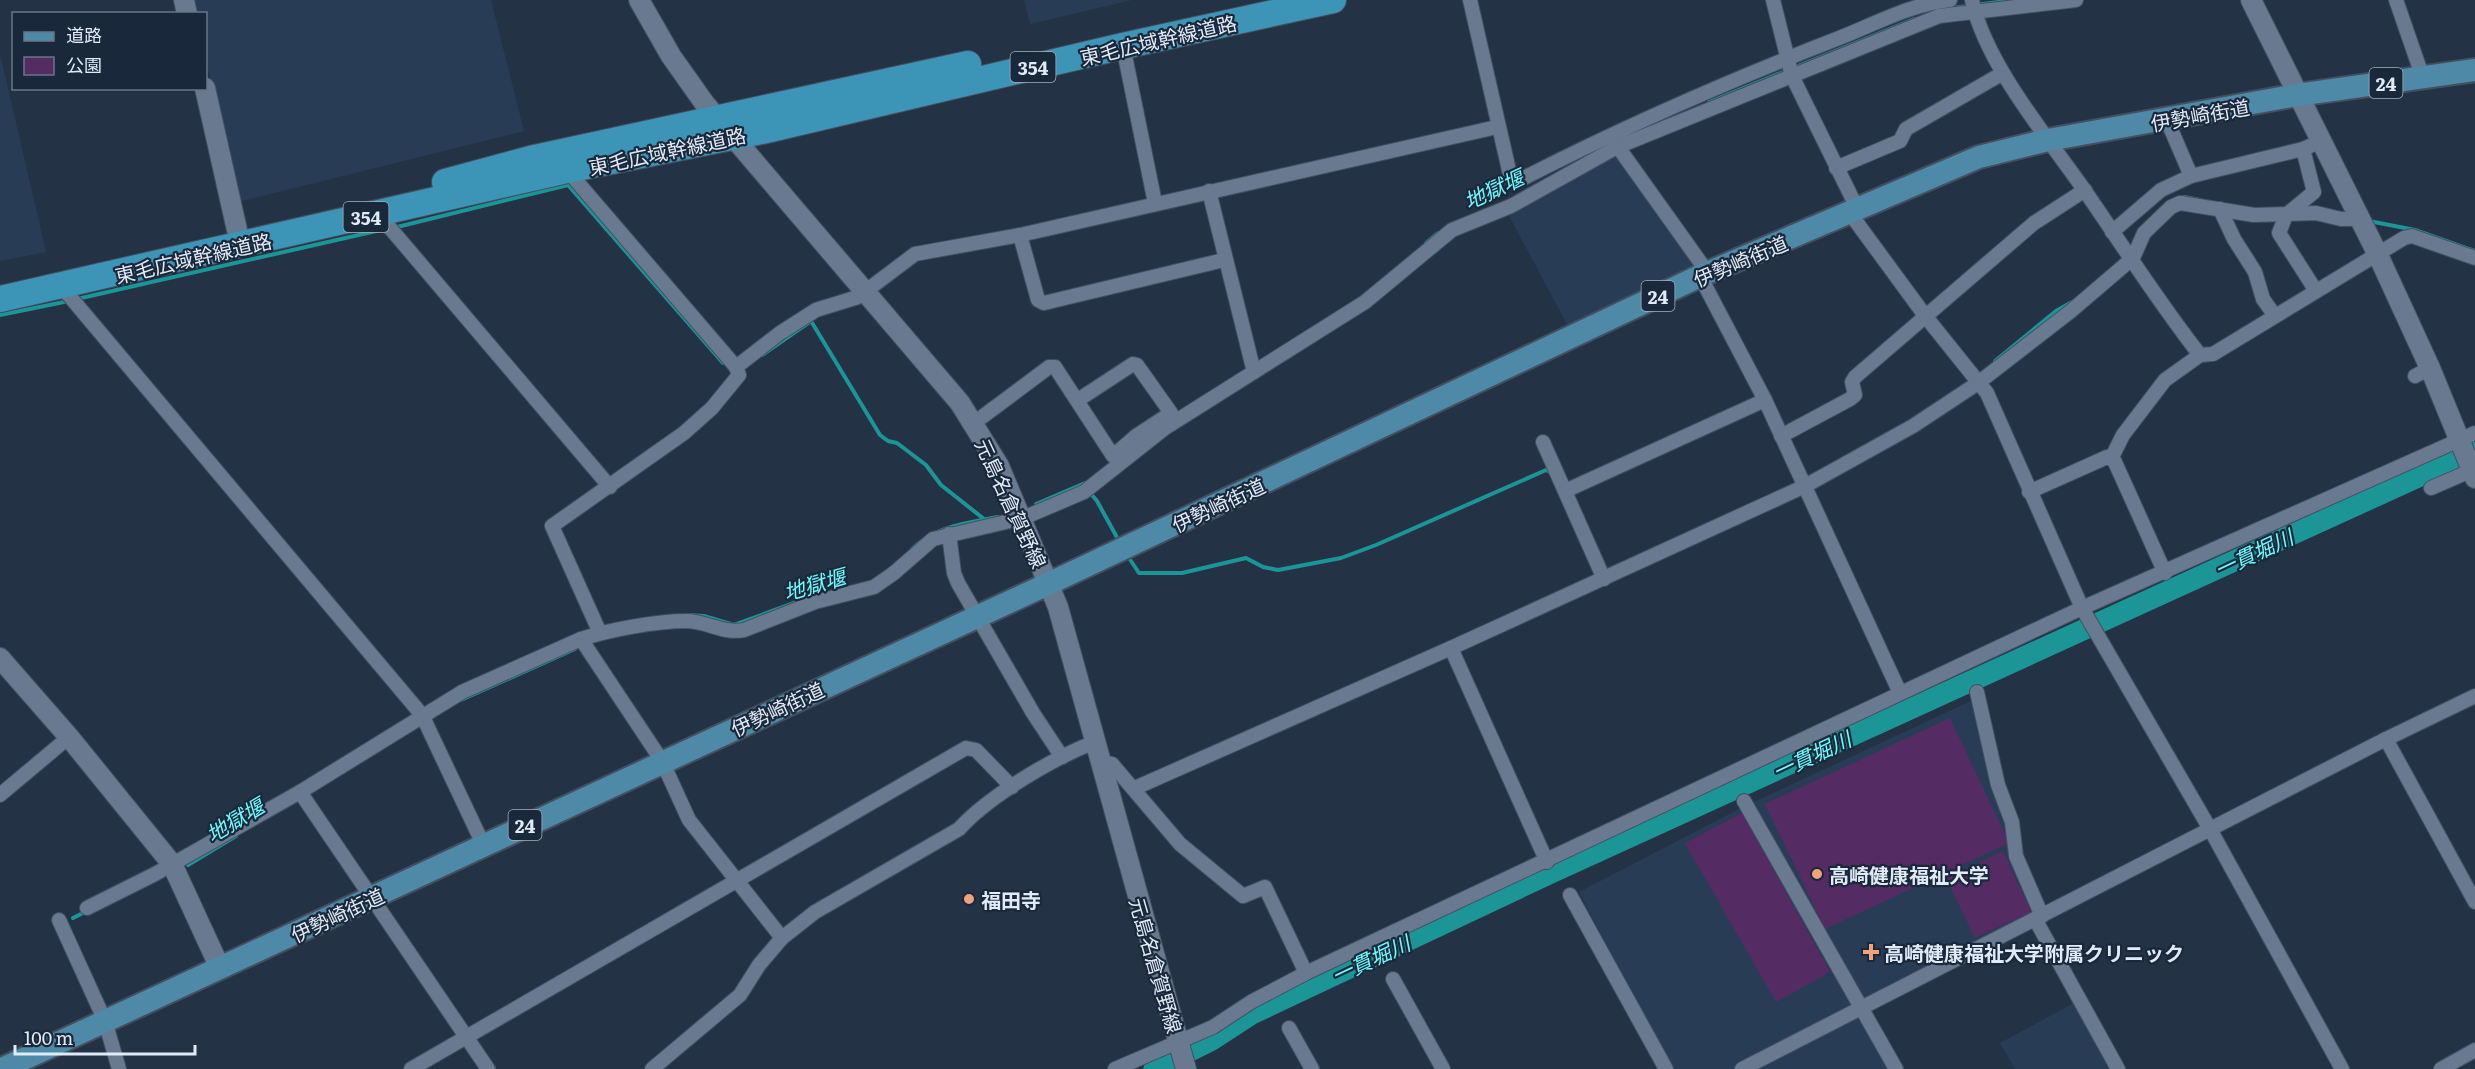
<svg xmlns="http://www.w3.org/2000/svg" width="2475" height="1069" viewBox="0 0 2475 1069" font-family="Literata,'Noto Sans JP',serif">
<style>
.built{fill:#293c56}
.green{fill:#552b63}
.lines{fill:none;stroke-linecap:round;stroke-linejoin:round}
.stream{stroke:#1b9596;stroke-width:4}
.river{stroke:#1b9596;stroke-width:21}
.street-casing{stroke:#435061;stroke-width:16}
.secondary-casing{stroke:#435061;stroke-width:22}
.primary-casing{stroke:#435061;stroke-width:26}
.highway-casing{stroke:#435061;stroke-width:28}
.street{stroke:#687990;stroke-width:14}
.secondary{stroke:#687990;stroke-width:20}
.primary{stroke:#4e8aa7;stroke-width:22}
.highway{stroke:#3c95b6;stroke-width:26}
.poi-dot{fill:#f0a279;stroke:#1a283b;stroke-width:2}
.labels{text-anchor:middle;dominant-baseline:central;stroke-width:4.5;stroke-linejoin:round;paint-order:stroke}
.shield{fill:#1a283b;stroke:#a5b0bf;stroke-width:1.5}
.shield-label{font-size:18px;font-weight:bold;fill:#e1eaf7}
.street-label{font-size:20px;fill:#e1eaf7;stroke:#1a283b}
.poi-label{font-size:20px;font-weight:bold;fill:#e1eaf7;stroke:#1a283b;text-anchor:start}
.water-label{font-size:21px;font-style:italic;fill:#6dfbfc;stroke:#1a283b}
</style>
<rect width="100%" height="100%" fill="#243246"/>
<g class="built">
<polygon points="192,0 491,0 524,131 238,202 206,61 206,14 195,13"/>
<polygon points="1024,0 1132,0 1030,24"/>
<polygon points="0,54 46,252 0,261"/>
<polygon points="1614,153 1694,264 1690,271 1569,328 1507,212"/>
<polygon points="1975,699 2035,911 1852,1005 1888,1069 1672,1069 1579,892 1741,808"/>
<polygon points="2074,1003 2110,1069 2015,1069 2000,1043"/>
</g>
<g class="green">
<polygon points="1950,718 2009,843 1825,929 1765,804"/>
<polygon points="1742,813 1830,972 1776,1002 1685,843"/>
<polygon points="2003,851 2031,912 1975,938 1946,878"/>
</g>
<g class="lines">
<g class="stream">
<polyline points="1952,8 2014,0"/>
<polyline points="1709,102 1914,19"/>
<polyline points="2184,197 2200,200"/>
<polyline points="2369,221 2415,230 2475,251"/>
<polyline points="393,228 568,185 723,363"/>
<polyline points="1426,243 1438,233"/>
<polyline points="77,299 385,229"/>
<polyline points="0,315 69,301"/>
<polyline points="762,355 811,321 880,435 888,441 897,443 926,465 941,485 984,519"/>
<polyline points="1995,361 2056,311 2072,302"/>
<polyline points="1083,484 1097,501 1119,541"/>
<polyline points="1036,504 1085,483"/>
<path d="M 912,549 C 936,526 966,523 998,517"/>
<polyline points="1127,555 1139,573 1182,573 1246,558 1263,567 1278,570 1341,558 1376,545 1546,470 1550,472"/>
<polyline points="689,615 704,616 734,625 805,599"/>
<polyline points="461,700 575,649"/>
<polyline points="188,865 236,836"/>
<polyline points="73,918 85,912"/>
</g>
<polyline class="river" points="1154,1069 1212,1040 1252,1014 1551,873 2475,451"/>
<g class="street-casing">
<g id="street">
<path d="M 1470,0 L 1511,179 L 1518,181 C 1621,128 1726,82 1834,40 C 1871,26 1910,4 1950,0"/>
<polyline points="1773,0 1792,76 1857,208"/>
<path d="M 1972,0 C 1985,63 2048,138 2085,191 C 2123,246 2159,303 2200,355 L 2213,354 L 2404,238 L 2412,236 L 2475,258"/>
<polyline points="2396,0 2423,78"/>
<polyline points="1123,46 1155,203"/>
<polyline points="2167,120 2191,176"/>
<polyline points="1613,140 1708,273"/>
<polyline points="2303,149 2314,192 2286,215 2279,233 2316,291"/>
<polyline points="1836,168 1900,141 1906,129 2003,73"/>
<polyline points="567,170 736,367"/>
<polyline points="1209,191 1254,372"/>
<polyline points="2220,209 2234,239 2255,272 2263,299 2275,316"/>
<polyline points="1849,212 1926,317 1987,393 2082,608 2210,829 2342,1069"/>
<polyline points="379,215 610,487"/>
<polyline points="2112,232 2161,190 2191,176 2303,149 2319,142"/>
<polyline points="1020,235 1038,300 1044,303 1224,260"/>
<polyline points="1700,276 1765,400 1900,693"/>
<polyline points="61,286 422,715 483,844"/>
<polyline points="2415,376 2430,368"/>
<polyline points="974,423 1049,367 1055,367 1113,456 1136,436 1171,413 1137,365 1133,364 1078,400"/>
<polyline points="1781,436 1850,399 1855,395 1852,382 1855,377 2034,223 2085,190"/>
<polyline points="1543,442 1604,579"/>
<polyline points="2111,459 2123,435 2165,380 2200,355"/>
<polyline points="2431,488 2475,469"/>
<polyline points="1565,491 1765,400"/>
<polyline points="2029,492 2107,457 2114,460 2165,573"/>
<polyline points="949,534 954,573 958,583 1033,713 1062,757"/>
<polyline points="600,633 552,526 684,433 712,408 739,375 736,367 780,333 816,310 858,297 915,254 1020,235 1497,127"/>
<polyline points="581,639 662,761 689,820 782,938"/>
<polyline points="1451,648 1547,862"/>
<polyline points="1977,692 1998,785 2012,822 2016,856 2042,916"/>
<polyline points="2386,739 2475,902"/>
<polyline points="1101,762 1112,764 1180,844 1243,896 1265,887 1306,973"/>
<polyline points="1135,788 1451,648 1805,486 1913,426 1978,383 2071,311 2133,258 2144,233 2171,207 2180,203 2254,215 2316,213 2341,219 2359,219"/>
<polyline points="300,792 488,1069"/>
<polyline points="0,795 69,737"/>
<polyline points="1744,801 1896,1069"/>
<polyline points="1570,895 1666,1069"/>
<path d="M 87,908 L 155,874 L 300,792 L 462,692 L 581,639 C 609,630 656,621 686,621 C 707,621 722,634 744,630 L 815,602 L 874,587 L 894,573 L 933,539 L 1023,518 L 1084,492 L 1165,428 L 1365,302 L 1452,230 L 1511,206 L 1617,147 L 1939,16 L 2076,0"/>
<polyline points="2035,919 2118,1069"/>
<polyline points="59,920 105,1021 119,1069"/>
<polyline points="1393,979 1443,1069"/>
<polyline points="1289,1028 1312,1069"/>
<polyline points="411,1069 966,748 976,750 1012,787"/>
<path d="M 652,1069 L 740,995 L 759,965 L 782,938 L 815,912 L 959,829 C 989,796 1053,758 1095,742"/>
<polyline points="1115,1069 1213,1027 1251,1002 1306,973 2082,608 2475,433"/>
<polyline points="1742,1069 2382,741 2475,696"/>
<polyline points="2441,1069 2475,1050"/>
</g>
</g>
<g class="secondary-casing">
<g id="secondary">
<polyline points="184,0 187,14"/>
<polyline points="639,0 671,56 705,104 960,403 999,466 1058,607 1186,1069"/>
<polyline points="2251,0 2378,255 2430,368 2475,478"/>
<polyline points="205,88 237,230"/>
<polyline points="0,658 69,737 172,864 220,968"/>
</g>
</g>
<g class="primary-casing">
<polyline id="primary" points="2,1069 1050,583 1700,276 1979,157 2048,140 2297,95 2475,70"/>
</g>
<g class="highway-casing">
<g id="highway">
<polyline points="445,182 530,159 968,64"/>
<polyline points="0,299 567,170 762,131 1123,46 1333,0"/>
</g>
</g>
<use href="#street" class="street"/>
<use href="#secondary" class="secondary"/>
<use href="#primary" class="primary"/>
<use href="#highway" class="highway"/>
</g>
<g class="poi-dot">
<circle cx="1817" cy="874" r="6"/>
<circle cx="969" cy="899" r="6"/>
<path d="M1868 943h6v6h6v6h-6v6h-6v-6h-6v-6h6z"/>
</g>
<g class="labels">
<g class="shield">
<rect x="1010.5" y="52" width="45" height="30" rx="4.5"/>
<rect x="2369.5" y="68" width="33" height="30" rx="4.5"/>
<rect x="343.5" y="202" width="45" height="30" rx="4.5"/>
<rect x="1641.5" y="281" width="33" height="30" rx="4.5"/>
<rect x="508.5" y="810" width="33" height="30" rx="4.5"/>
</g>
<g class="shield-label">
<text x="1033" y="67">354</text>
<text x="2386" y="83">24</text>
<text x="366" y="217">354</text>
<text x="1658" y="296">24</text>
<text x="525" y="825">24</text>
</g>
<g class="street-label">
<text transform="translate(1158 39) rotate(-13)">東毛広域幹線道路</text>
<text transform="translate(2200 114) rotate(-10)">伊勢崎街道</text>
<text transform="translate(667 150) rotate(-12)">東毛広域幹線道路</text>
<text transform="translate(193 257) rotate(-13)">東毛広域幹線道路</text>
<text transform="translate(1740 260) rotate(-23)">伊勢崎街道</text>
<text transform="translate(1012 503) rotate(65)">元島名倉賀野線</text>
<text transform="translate(1218 504) rotate(-25)">伊勢崎街道</text>
<text transform="translate(777 708) rotate(-25)">伊勢崎街道</text>
<text transform="translate(337 914) rotate(-25)">伊勢崎街道</text>
<text transform="translate(1157 965) rotate(74)">元島名倉賀野線</text>
</g>
<g class="poi-label">
<text x="1829" y="874">高崎健康福祉大学</text>
<text x="981" y="899">福田寺</text>
<text x="1884" y="952">高崎健康福祉大学附属クリニック</text>
</g>
<g class="water-label">
<text transform="translate(1493 188) rotate(-25)">地獄堰</text>
<text transform="translate(2253 552) rotate(-25)">一貫堀川</text>
<text transform="translate(814 583) rotate(-16)">地獄堰</text>
<text transform="translate(1811 754) rotate(-25)">一貫堀川</text>
<text transform="translate(234 819) rotate(-31)">地獄堰</text>
<text transform="translate(1370 958) rotate(-25)">一貫堀川</text>
</g>
</g>
<rect x="12" y="12" width="195" height="78" fill="#1a283b" stroke="#6a7686" stroke-width="1.5"/>
<rect x="24" y="32" width="30" height="9" fill="#4e8aa7" stroke="#6a7686" stroke-width="1.5"/>
<text x="66" y="42" font-size="18" fill="#e1eaf7">道路</text>
<rect x="24" y="57" width="30" height="18" fill="#552b63" stroke="#6a7686" stroke-width="1.5"/>
<text x="66" y="72" font-size="18" fill="#e1eaf7">公園</text>
<path d="M15 1045v9h180v-9" fill="none" stroke="#e1eaf7" stroke-width="3"/>
<text x="24" y="1045" font-size="18" fill="#e1eaf7" stroke="#1a283b" stroke-width="4.5" paint-order="stroke">100 m</text>
</svg>
